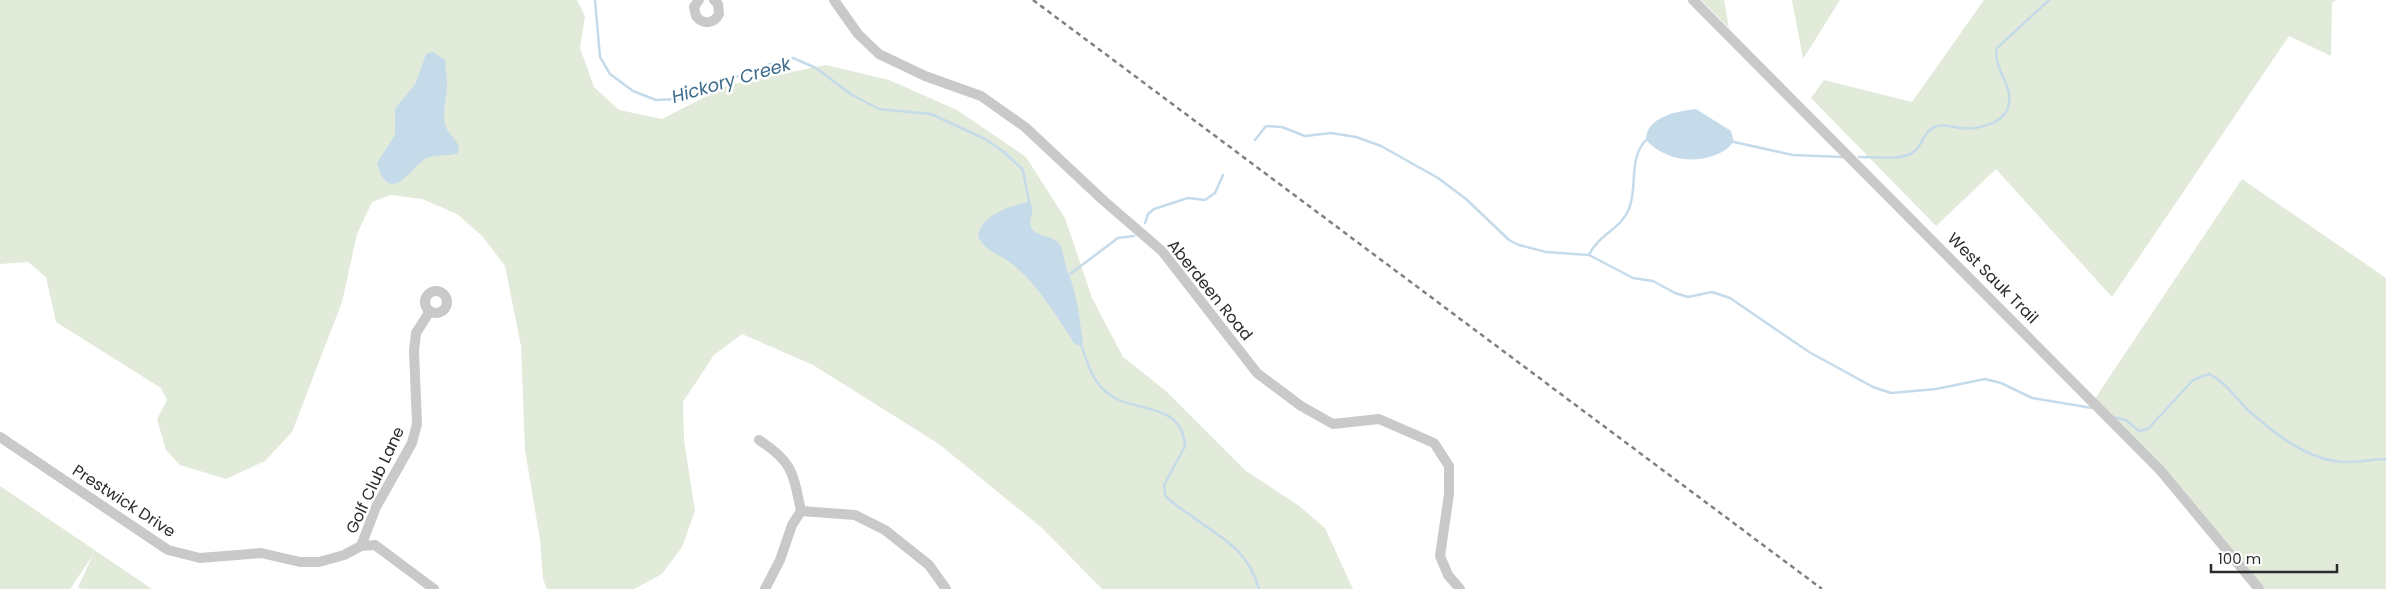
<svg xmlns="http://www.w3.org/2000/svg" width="2386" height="589" viewBox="0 0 2386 589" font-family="Poppins,sans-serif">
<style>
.green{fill:#e2ead9}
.water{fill:#c5dbea}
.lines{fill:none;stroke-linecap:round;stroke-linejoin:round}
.stream{stroke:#c5dbea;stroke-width:2.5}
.minor{stroke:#c9c9c9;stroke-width:10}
.rail{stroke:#818181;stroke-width:2.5;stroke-dasharray:5 4;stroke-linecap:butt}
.labels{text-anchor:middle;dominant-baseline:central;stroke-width:5;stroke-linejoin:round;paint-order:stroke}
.street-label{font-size:16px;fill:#2c2c2c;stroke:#fff}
.water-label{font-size:18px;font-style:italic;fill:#3c6b8c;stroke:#fff}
</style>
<rect width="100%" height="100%" fill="#fff"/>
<g class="green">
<polygon points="0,0 577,0 585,16 580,48 594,87 619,110 662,119 728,85 826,65 889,80 957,110 1026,157 1065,218 1092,298 1123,357 1166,391 1246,471 1298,505 1325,528 1353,589 1102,589 1042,528 939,444 813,365 742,334 714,355 683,402 684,440 695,511 682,547 662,574 634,589 547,589 543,579 540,540 525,450 521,346 505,266 483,237 457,214 422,199 391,195 372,202 357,234 342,302 292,432 265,461 226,479 180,465 166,450 157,419 167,400 161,388 56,322 46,277 28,262 0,264"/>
<polygon points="1701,0 1724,0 1729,28"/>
<polygon points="1792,0 1840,0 1803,59"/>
<polygon points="1984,0 2336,0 2332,3 2331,56 2289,36 2112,297 1996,169 1936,226 1811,98 1824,80 1912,102"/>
<polygon points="2242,179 2386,278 2386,589 2260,589 2094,400"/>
<polygon points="0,486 152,589 82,589 78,587 93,555 70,589 0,589"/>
</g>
<g class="water">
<path d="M 433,52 L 446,61 C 444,67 447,73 447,80 C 448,95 441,113 446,127 C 449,137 462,141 458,153 C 448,157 437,154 427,158 C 413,164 390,210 377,163 L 395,135 L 395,109 L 416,83 L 426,54 Z"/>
<path d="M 1696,109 L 1731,131 L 1734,142 C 1730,145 1727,150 1722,152 C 1697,165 1665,161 1646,140 C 1646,117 1677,111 1696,109 Z"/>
<path d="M 1029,202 C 1037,210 1028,218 1031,227 C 1036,238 1054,234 1060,245 C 1064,253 1064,263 1068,272 C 1077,294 1080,320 1083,344 L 1082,347 L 1074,343 C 1055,314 1036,281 1008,261 C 997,253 984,250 978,236 C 981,214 1011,206 1029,202 Z"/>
</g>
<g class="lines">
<g class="stream">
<polyline points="595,0 600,57 610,74 633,91 656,100 679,99 767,65 793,58 816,68 852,95 879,109 931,114 985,139 1004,152 1023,170 1029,202"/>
<polyline points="1255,140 1266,126 1282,127 1305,136 1331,133 1356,137 1381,146 1438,178 1466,199 1509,240 1519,245 1546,252 1589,255 1633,278 1653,281 1675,293 1688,297 1712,292 1730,298 1809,352 1873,387 1891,393 1936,389 1985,379 2001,383 2032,398 2092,408"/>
<polyline points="1734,142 1793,155 1842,157"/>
<path d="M 1859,157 C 1873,157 1905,161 1915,151 C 1924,142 1924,130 1937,126 C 1945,124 1952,127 1960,128 C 1975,130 2000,125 2007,110 C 2017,87 1992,70 1997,48 L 2049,0"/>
<polyline points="1145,223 1148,214 1154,209 1188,198 1205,200 1215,193 1223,175"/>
<path d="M 1589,255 C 1598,235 1621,229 1629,209 C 1638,186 1628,159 1646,140"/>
<polyline points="1070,274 1118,238 1134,236"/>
<path d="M 1082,347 C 1087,362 1092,380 1105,391 C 1131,415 1182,399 1185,446 L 1164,485 L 1165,495 C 1170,502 1178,507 1186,512 C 1218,537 1247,546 1259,589"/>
<path d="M 2113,417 L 2126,420 L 2139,431 L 2148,429 L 2193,380 L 2209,374 C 2226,382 2236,399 2249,411 C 2275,434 2308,460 2343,462 C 2358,463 2372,459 2386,459"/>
</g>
<g class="minor">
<path d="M 699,0 L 694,7 L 696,16 C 703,25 714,24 719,14 L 718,4 L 714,0"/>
<polyline points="834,0 858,34 879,54 925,76 981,96 1025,127 1104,201 1162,251 1257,373 1301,406 1333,424 1379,419 1434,443 1449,466 1449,494 1440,556 1448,575 1460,589"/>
<polyline points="1693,0 2160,470 2259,589"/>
<circle cx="436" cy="302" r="11"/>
<polyline points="0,437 168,550 200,558 261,553 300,562 319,562 344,555 361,546 375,545 434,589"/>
<path d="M 759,440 C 793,462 793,473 801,511"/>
<polyline points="801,511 855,515 885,530 929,565 946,589"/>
<polyline points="361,546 376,507 412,443 417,424 414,351 416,333 430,311"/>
<polyline points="765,589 780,560 792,525 801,511"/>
</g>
<polyline class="rail" points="1033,0 1822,589"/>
</g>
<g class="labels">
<g class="street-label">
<text transform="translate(1993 278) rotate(45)">West Sauk Trail</text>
<text transform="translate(1210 290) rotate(51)">Aberdeen Road</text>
<text transform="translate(375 480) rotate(-65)">Golf Club Lane</text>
<text transform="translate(124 501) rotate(33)">Prestwick Drive</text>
</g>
<g class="water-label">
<text transform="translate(731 80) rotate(-16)">Hickory Creek</text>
</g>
</g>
<path d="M2211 564v8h126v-8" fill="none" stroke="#2c2c2c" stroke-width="2.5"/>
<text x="2218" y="564" font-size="15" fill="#2c2c2c" stroke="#ffffff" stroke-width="4" paint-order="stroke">100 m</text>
</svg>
